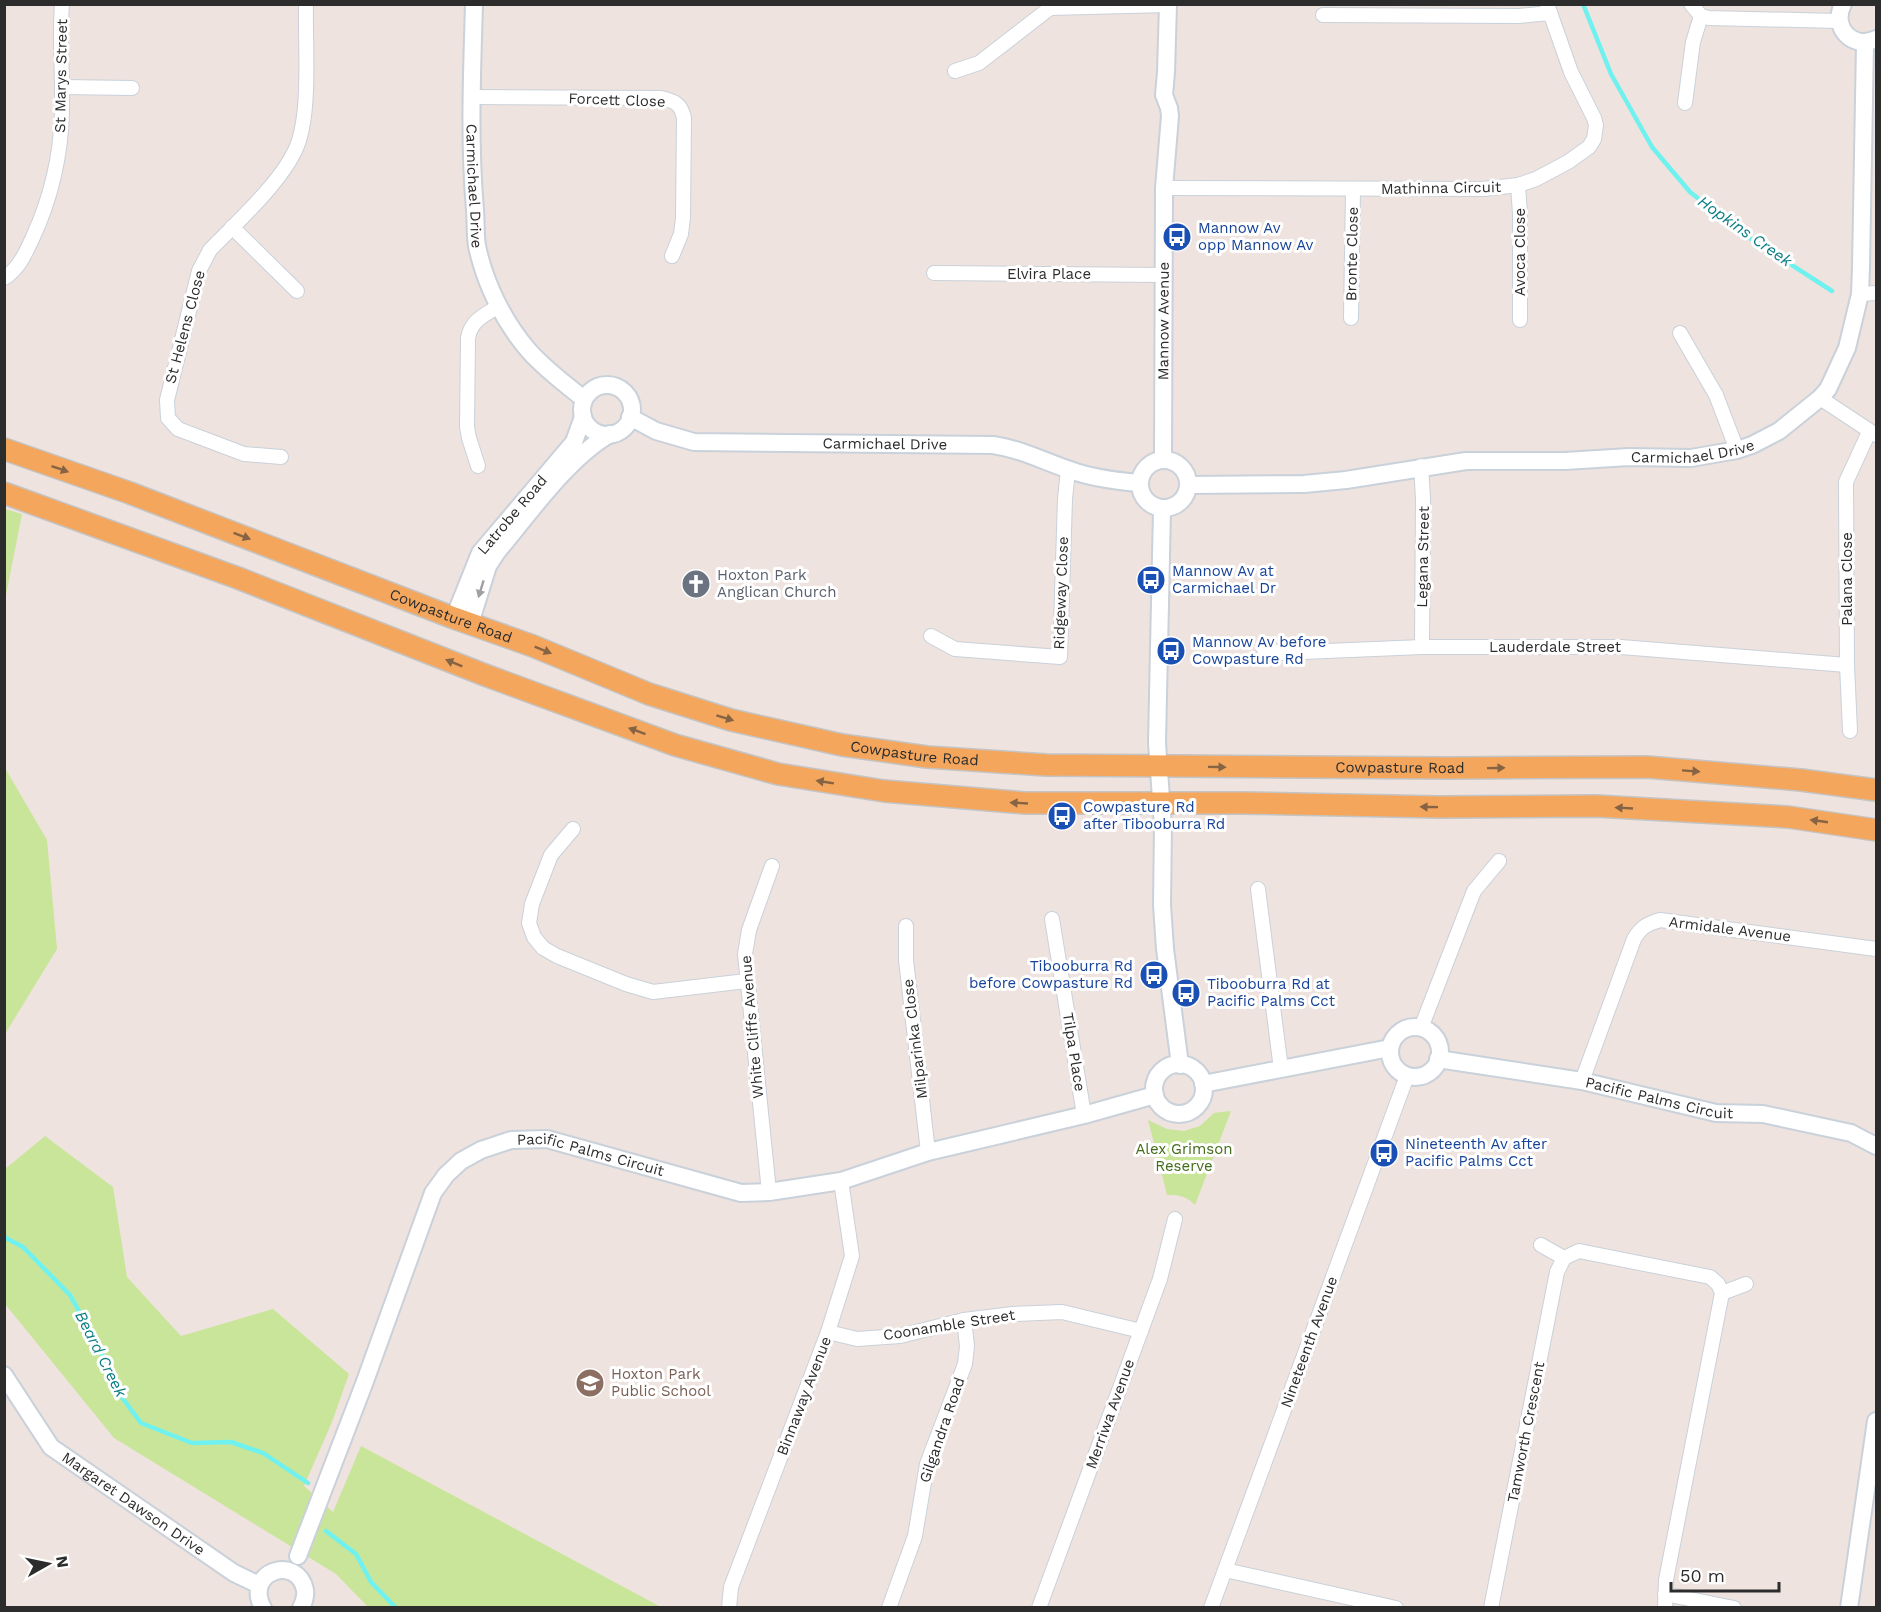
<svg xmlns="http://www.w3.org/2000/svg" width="1881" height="1612" viewBox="0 0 1881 1612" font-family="'Work Sans',sans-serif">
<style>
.green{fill:#c9e59a}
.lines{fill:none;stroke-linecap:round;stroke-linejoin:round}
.stream{stroke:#6ff2ef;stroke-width:4.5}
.minor-casing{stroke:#c9d1da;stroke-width:16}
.tertiary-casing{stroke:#c9d1da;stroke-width:20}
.primary-casing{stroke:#c4c4c4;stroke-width:24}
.minor{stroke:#fff;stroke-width:14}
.tertiary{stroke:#fff;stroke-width:16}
.primary{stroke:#f4a65d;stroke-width:21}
.oneway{fill:#866342}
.oneway2{fill:#a0a0a0}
.labels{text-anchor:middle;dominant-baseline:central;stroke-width:6;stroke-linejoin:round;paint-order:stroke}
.street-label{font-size:15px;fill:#2c2c2c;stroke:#fff}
.transit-label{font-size:15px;fill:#164399;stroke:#fff;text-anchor:start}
.worship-label{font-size:15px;fill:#5b616d;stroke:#fff;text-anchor:start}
.park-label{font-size:15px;fill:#426c19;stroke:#fff}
.education-label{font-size:15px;fill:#785e54;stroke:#fff;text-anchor:start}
.water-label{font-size:16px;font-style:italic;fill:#0b7e85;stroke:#fff}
</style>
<rect width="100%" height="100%" fill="#eee3de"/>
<g class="green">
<polygon points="5,509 22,514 5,600 4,509"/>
<polygon points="5,768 47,840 57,949 5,1034"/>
<path d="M 1231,1111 L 1195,1205 C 1187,1196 1179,1195 1167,1195 L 1148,1120 L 1167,1129 L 1184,1131 L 1200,1126 L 1214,1113 Z"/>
<polygon points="45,1136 113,1187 127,1277 181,1336 273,1309 349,1374 332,1422 304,1486 333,1512 361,1446 661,1607 368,1607 336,1574 114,1438 5,1304 5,1169"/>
</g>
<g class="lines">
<g class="stream">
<polyline points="1583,4 1611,74 1652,147 1690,192 1739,231 1832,291"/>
<polyline points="4,1237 23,1247 70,1295 101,1351 115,1388 141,1423 192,1443 231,1442 263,1453 308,1483"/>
<polyline points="326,1531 356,1554 371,1582 396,1608"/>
</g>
<g class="minor-casing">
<g id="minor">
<polyline points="1691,4 1701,16 1709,18 1839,21"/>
<polyline points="1323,15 1519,16 1550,13"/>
<polyline points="955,71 979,63 1050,8 1168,5"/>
<polyline points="62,87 132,88"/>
<path d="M 472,97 L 661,98 C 675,101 681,104 684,118 L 683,218 L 681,234 L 672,256"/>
<polyline points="1685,103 1693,42 1701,16"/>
<polyline points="1518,185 1520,214 1520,320"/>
<polyline points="1164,188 1483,189 1518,185 1536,179 1568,162 1589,147 1594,139 1596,125 1594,118 1571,72 1547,4"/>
<polyline points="232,227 297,291"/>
<polyline points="934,273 1163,275"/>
<path d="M 4,278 C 19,269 26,252 33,237 C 51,198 61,154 62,111 C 63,76 59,40 62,4"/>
<polyline points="1860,294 1876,293"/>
<polyline points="1351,318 1353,189"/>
<polyline points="1680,333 1716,395 1737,450"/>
<polyline points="1820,398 1876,435"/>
<path d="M 281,457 L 244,454 L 178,429 L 168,418 L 167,400 L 199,271 L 210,250 C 237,222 283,181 297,146 C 311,111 305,43 306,4"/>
<path d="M 478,466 L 469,438 L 467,427 L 468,338 C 471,320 485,315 499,306"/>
<polyline points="1421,466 1423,498 1422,647"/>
<polyline points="931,636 955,649 1060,657 1065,499 1068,470"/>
<polyline points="1263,648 1279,653 1422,647 1621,647 1847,665"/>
<polyline points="1850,731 1847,665 1846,482 1869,432"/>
<polyline points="573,829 551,855 532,904 529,923 534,937 543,948 557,956 626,984 653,992 746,981"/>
<polyline points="1258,889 1281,1069"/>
<polyline points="1052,919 1084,1115"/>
<polyline points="906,926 906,960 928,1152"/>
<polyline points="1421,1028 1474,891 1499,861"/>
<path d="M 1582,1081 L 1634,939 C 1641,927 1647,924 1660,920 L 1876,949"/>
<polyline points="769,1192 745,954 749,930 772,866"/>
<polyline points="1541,1245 1564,1258"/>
<polyline points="1722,1293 1746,1284"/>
<polyline points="828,1332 857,1339 900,1336 964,1320 1013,1314 1062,1312 1141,1331"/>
<polyline points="1225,1570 1396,1608"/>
<polyline points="1665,1594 1734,1608"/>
<polyline points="729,1608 731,1587 828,1332 852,1256 841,1181"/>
<polyline points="889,1608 915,1536 927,1464 965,1364 967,1346 964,1320"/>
<polyline points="1039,1608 1160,1279 1175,1219"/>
<polyline points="1211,1608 1407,1076"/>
<polyline points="1491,1608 1557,1272 1564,1258 1579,1251 1710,1277 1718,1284 1722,1293 1666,1580 1665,1608"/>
</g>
</g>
<g class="tertiary-casing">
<g id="tertiary">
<path id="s1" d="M 474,4 C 472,73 469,141 475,210 C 476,222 475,234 477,246 C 485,284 504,322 529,351 C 546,370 565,384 584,399"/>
<path d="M 1843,4 C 1831,28 1853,50 1876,39"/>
<circle cx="607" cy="410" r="25"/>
<path id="s2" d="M 630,417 L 656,431 L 694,442 L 993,445 C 1021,449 1043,461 1070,470 C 1092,478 1115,481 1139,483"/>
<path id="s3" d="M 1163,459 L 1164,188 L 1170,116 L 1169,108 L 1164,95 L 1166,72 L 1168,4"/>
<circle cx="1164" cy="484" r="24"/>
<path id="s4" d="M 1188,485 L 1304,484 L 1346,480 L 1466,461 L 1565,461 L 1629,457 L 1691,458 L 1737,450 L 1752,445 L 1779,431 L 1820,398 L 1828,389 L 1847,348 L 1860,294 L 1861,267 L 1865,43"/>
<polyline points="1162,509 1157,743 1163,826 1162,905 1165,949 1180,1065"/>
<path id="s5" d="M 454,618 L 480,553 L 574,442 L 583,417"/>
<path d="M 470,624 L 488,566 L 497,552 C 529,514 568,458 610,434"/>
<circle cx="1415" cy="1052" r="25"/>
<path id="s6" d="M 1438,1059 L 1582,1081 L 1716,1113 L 1763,1114 L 1851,1133 L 1876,1146"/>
<circle cx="1179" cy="1089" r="25"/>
<polyline points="1203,1084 1390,1048"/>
<path id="s7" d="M 4,1375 L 51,1447 L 234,1573 L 259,1585"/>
<path id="s8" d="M 298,1556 L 364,1384 L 433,1193 L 446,1175 L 461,1161 L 481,1150 L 511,1140 L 547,1139 L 741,1193 L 769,1192 L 841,1181 L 928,1152 L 1084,1115 L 1155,1095"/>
<path d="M 263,1608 C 243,1571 298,1554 305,1590 C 306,1596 304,1602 301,1608"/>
<polyline points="1849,1608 1876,1421"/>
</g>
</g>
<g class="primary-casing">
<g id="primary">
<path id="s9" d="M 4,449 L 130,493 L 454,618 L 533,646 L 649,694 L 731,720 L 842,745 L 927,757 L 1046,765 L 1449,768 L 1647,767 L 1801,780 L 1876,790"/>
<polyline points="4,493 238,578 485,675 675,745 778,774 884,791 1025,803 1243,803 1439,807 1596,806 1788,817 1876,830"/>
</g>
</g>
<use href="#minor" class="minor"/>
<use href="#tertiary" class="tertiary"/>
<use href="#primary" class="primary"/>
</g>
<defs><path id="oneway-solid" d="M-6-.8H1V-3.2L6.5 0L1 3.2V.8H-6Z" transform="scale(1.5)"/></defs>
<g class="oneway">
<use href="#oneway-solid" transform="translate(60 469) rotate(19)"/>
<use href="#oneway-solid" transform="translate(242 536) rotate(21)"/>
<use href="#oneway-solid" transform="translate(543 650) rotate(22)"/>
<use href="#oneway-solid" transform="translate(454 663) rotate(-158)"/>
<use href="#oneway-solid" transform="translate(725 718) rotate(17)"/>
<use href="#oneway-solid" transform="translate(637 731) rotate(-160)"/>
<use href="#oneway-solid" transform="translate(1217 767) rotate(1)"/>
<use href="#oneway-solid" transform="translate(1496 768) rotate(-1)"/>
<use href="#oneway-solid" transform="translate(1691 771) rotate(4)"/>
<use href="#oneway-solid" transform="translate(825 782) rotate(-171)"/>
<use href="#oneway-solid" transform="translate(1019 803) rotate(-177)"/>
<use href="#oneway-solid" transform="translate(1429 807) rotate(-179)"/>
<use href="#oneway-solid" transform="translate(1624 808) rotate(-177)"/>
<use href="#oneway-solid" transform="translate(1819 821) rotate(-172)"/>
</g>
<use class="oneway2" href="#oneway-solid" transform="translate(481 589) rotate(107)"/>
<defs>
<g id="bus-disc" transform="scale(1.5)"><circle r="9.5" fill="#1a4fb4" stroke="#fff"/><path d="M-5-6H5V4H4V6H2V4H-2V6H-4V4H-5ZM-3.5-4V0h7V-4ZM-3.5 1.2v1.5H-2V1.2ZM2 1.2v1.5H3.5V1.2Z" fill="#fff"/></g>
<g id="church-disc" transform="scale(1.5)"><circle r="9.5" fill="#6b7280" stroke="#fff"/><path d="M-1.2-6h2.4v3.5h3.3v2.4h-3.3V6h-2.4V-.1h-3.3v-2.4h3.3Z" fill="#fff"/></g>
<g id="school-disc" transform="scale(1.5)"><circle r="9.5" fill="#8d6e63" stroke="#fff"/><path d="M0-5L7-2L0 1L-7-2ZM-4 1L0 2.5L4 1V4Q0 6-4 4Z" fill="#fff"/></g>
</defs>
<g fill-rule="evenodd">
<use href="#bus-disc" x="1177" y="237"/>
<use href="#bus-disc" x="1151" y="580"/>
<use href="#church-disc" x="696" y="584"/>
<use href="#bus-disc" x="1171" y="651"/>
<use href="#bus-disc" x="1062" y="816"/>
<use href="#bus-disc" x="1154" y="975"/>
<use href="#bus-disc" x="1186" y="993"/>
<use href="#bus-disc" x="1384" y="1153"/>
<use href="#school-disc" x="590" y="1383"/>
</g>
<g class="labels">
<g class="street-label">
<text transform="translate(61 76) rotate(-89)">St Marys Street</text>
<text transform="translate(617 100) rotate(2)">Forcett Close</text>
<text stroke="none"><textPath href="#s1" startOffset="182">Carmichael Drive</textPath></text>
<text transform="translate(1441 188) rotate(-1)">Mathinna Circuit</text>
<text transform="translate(1520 252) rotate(-90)">Avoca Close</text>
<text transform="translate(1352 254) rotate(-89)">Bronte Close</text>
<text x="1049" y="274">Elvira Place</text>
<text stroke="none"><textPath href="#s3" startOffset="138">Mannow Avenue</textPath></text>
<text transform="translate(185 327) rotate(-75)">St Helens Close</text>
<text stroke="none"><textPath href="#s2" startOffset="260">Carmichael Drive</textPath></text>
<text stroke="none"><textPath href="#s4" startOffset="507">Carmichael Drive</textPath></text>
<text stroke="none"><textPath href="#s5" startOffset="120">Latrobe Road</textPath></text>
<text transform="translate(1423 557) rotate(-89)">Legana Street</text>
<text transform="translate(1847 579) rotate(-90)">Palana Close</text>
<text transform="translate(1061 593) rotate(-88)">Ridgeway Close</text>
<text stroke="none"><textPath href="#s9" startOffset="477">Cowpasture Road</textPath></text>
<text x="1555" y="647">Lauderdale Street</text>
<text stroke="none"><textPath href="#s9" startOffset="963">Cowpasture Road</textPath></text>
<text stroke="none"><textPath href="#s9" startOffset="1449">Cowpasture Road</textPath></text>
<text transform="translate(1730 929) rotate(7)">Armidale Avenue</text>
<text transform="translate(752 1027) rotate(-95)">White Cliffs Avenue</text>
<text transform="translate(915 1039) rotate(-97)">Milparinka Close</text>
<text transform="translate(1074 1052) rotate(81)">Tilpa Place</text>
<text stroke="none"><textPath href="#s6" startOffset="225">Pacific Palms Circuit</textPath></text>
<text stroke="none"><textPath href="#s8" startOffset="566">Pacific Palms Circuit</textPath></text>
<text transform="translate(949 1325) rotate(-9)">Coonamble Street</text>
<text transform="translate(1309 1342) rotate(-70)">Nineteenth Avenue</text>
<text transform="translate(804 1396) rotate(-69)">Binnaway Avenue</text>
<text transform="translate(1110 1414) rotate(-70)">Merriwa Avenue</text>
<text transform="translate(942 1430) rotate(-71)">Gilgandra Road</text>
<text transform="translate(1526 1432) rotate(-79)">Tamworth Crescent</text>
<text stroke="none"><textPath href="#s7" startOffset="186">Margaret Dawson Drive</textPath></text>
</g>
<g class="transit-label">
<text x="1198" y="228">Mannow Av<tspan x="1198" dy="17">opp Mannow Av</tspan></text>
<text x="1172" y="571">Mannow Av at<tspan x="1172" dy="17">Carmichael Dr</tspan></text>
<text x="1192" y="642">Mannow Av before<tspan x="1192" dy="17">Cowpasture Rd</tspan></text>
<text x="1083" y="807">Cowpasture Rd<tspan x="1083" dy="17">after Tibooburra Rd</tspan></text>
<text x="1133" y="966" text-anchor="end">Tibooburra Rd<tspan x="1133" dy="17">before Cowpasture Rd</tspan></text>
<text x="1207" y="984">Tibooburra Rd at<tspan x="1207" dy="17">Pacific Palms Cct</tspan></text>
<text x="1405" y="1144">Nineteenth Av after<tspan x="1405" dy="17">Pacific Palms Cct</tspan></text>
</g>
<g class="worship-label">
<text x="717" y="575">Hoxton Park<tspan x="717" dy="17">Anglican Church</tspan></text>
</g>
<g class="park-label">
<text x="1184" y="1149">Alex Grimson<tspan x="1184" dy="17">Reserve</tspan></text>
</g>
<g class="education-label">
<text x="611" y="1374">Hoxton Park<tspan x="611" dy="17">Public School</tspan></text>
</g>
<g class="water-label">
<text transform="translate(1745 231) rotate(35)">Hopkins Creek</text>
<text transform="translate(101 1354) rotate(63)">Beard Creek</text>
</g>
</g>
<rect width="1881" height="1612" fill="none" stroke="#2c2c2c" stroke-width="12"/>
<g transform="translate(48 1564) rotate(81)" stroke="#ffffff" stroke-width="4.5" paint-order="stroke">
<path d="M0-4.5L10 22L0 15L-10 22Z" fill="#2c2c2c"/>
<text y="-9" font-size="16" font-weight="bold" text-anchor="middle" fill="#2c2c2c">N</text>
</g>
<path d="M1671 1582v9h108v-9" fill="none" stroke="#2c2c2c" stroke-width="3"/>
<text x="1680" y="1582" font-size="18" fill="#2c2c2c" stroke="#ffffff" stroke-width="4.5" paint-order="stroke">50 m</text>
</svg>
